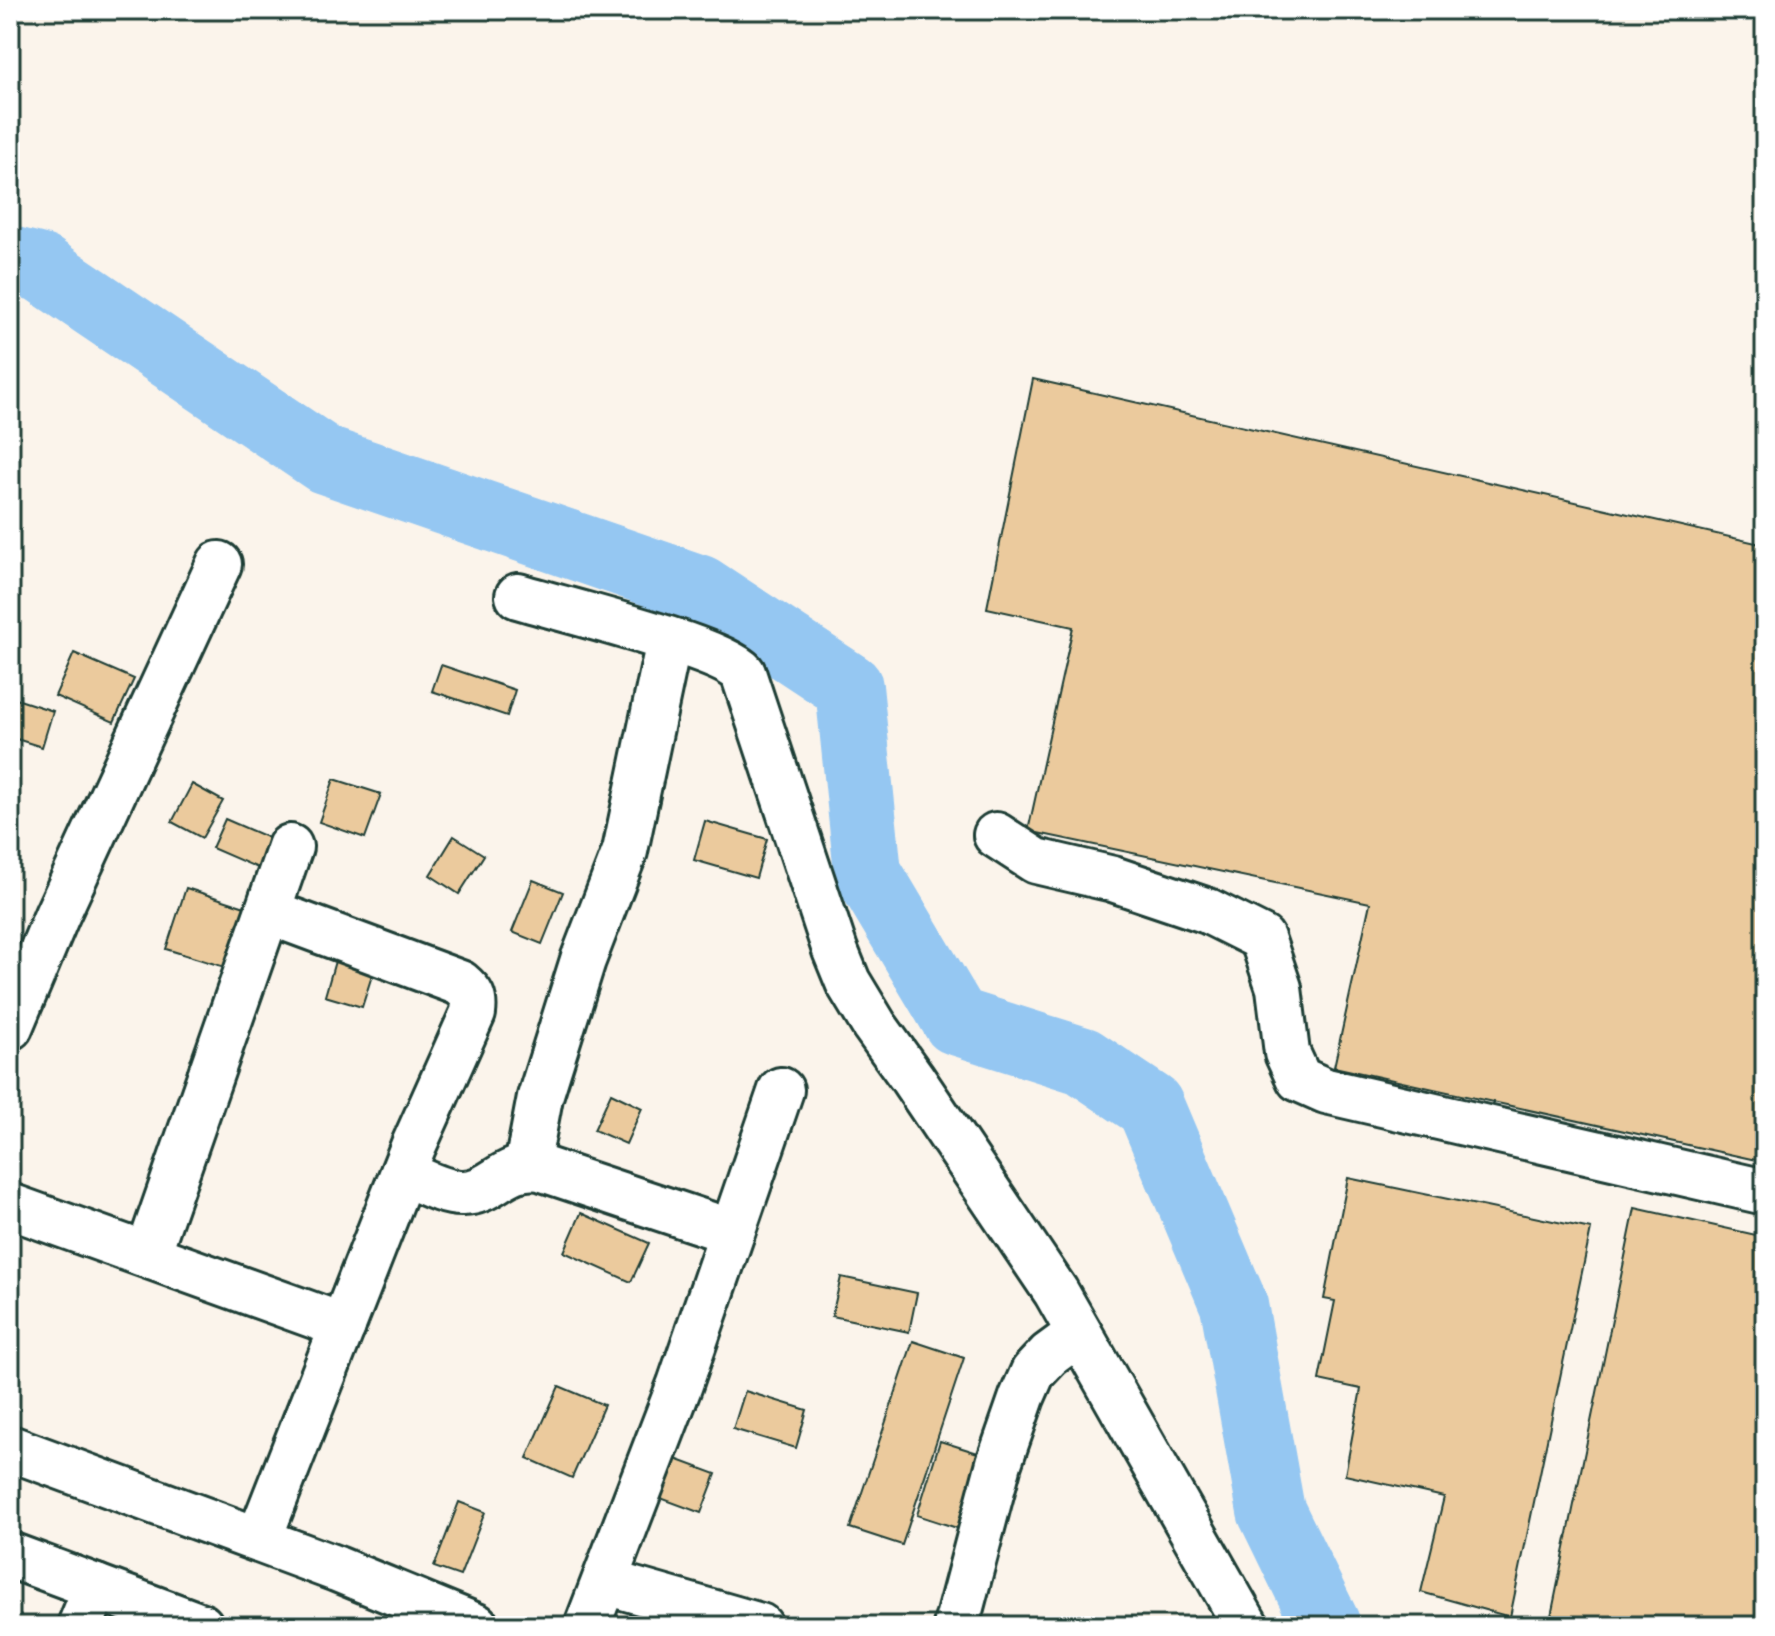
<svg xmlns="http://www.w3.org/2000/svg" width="1775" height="1636" viewBox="0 0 1775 1636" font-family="'Gochi Hand',sans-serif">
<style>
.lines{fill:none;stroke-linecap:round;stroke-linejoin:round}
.river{stroke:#95c7f2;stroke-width:68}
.building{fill:#ebca9d;stroke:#1f3d34;stroke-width:2}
.minor-casing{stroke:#1f3d34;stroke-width:50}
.minor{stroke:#fff;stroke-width:44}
</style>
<rect width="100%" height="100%" fill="#fbf4eb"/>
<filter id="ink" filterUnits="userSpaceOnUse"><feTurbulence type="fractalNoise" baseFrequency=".0125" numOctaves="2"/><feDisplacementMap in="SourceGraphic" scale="16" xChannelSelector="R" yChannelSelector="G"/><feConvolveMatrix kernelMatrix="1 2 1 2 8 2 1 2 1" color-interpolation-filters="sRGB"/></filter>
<g filter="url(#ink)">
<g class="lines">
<polyline class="river" points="10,260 41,268 325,460 700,589 849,687 868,873 956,1021 1083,1061 1150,1106 1234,1305 1271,1511 1327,1626"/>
</g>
<g class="building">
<polygon points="1033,379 1765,545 1765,1162 1334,1067 1370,903 1028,831 1073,627 987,608"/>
<polygon points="74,653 134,679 114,722 55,696"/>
<polygon points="441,665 515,690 507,716 432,691"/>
<polygon points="10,697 53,711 42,747 10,737"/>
<polygon points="334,779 381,794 365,838 319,822"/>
<polygon points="192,784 223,801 202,838 172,822"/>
<polygon points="225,819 278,842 265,871 212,848"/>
<polygon points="705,821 767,839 756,878 694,860"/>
<polygon points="454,836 484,855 459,894 430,875"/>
<polygon points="533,880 563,892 542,944 512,932"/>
<polygon points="186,888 248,908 228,968 166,949"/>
<polygon points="337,954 375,966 362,1007 325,996"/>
<polygon points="611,1093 642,1108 626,1144 594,1130"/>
<polygon points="1348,1178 1591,1229 1510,1617 1421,1592 1444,1497 1345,1475 1361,1389 1319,1380 1335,1301 1324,1299"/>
<polygon points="1635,1208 1765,1237 1765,1626 1549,1626"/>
<polygon points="581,1213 649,1243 631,1282 564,1252"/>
<polygon points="841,1277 917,1293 909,1332 832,1316"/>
<polygon points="913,1341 964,1358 902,1545 850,1528"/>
<polygon points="559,1386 604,1405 572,1478 527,1458"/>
<polygon points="745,1391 807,1410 796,1448 733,1429"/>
<polygon points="940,1441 984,1455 960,1529 917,1515"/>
<polygon points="670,1457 716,1474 701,1513 655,1496"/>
<polygon points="459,1502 485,1512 460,1576 434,1567"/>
</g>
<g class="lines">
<g class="minor-casing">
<g id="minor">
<path d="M 518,596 C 560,609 720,647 743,673 L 835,950 L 848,982 L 874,1025 L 912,1078 L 1056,1292 L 1246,1626"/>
<polyline points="996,835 1036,861 1113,879 1208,911 1262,938 1279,988 1287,1053 1299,1079 1326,1091 1765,1192"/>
<polyline points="10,1027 57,915 219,564"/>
<polyline points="527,1166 540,1097 583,960 625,851 669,641"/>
<path d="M 403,1173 C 421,1180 444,1194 463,1193 C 493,1193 503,1163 540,1168 L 732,1232"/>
<polyline points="10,1206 343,1326"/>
<polyline points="148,1254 290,847"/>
<polyline points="10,1448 337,1569 476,1626"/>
<path d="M 259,1539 L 413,1147 L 473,1013 C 475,998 472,993 460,983 L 269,912"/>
<polyline points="10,1555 201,1626"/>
<polyline points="606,1582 760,1626"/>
<polyline points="80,1626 96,1587"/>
<polyline points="587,1626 680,1384 781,1090"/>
<polyline points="956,1626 999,1463 1022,1397 1033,1372 1049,1355 1079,1333"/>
</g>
</g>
<use href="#minor" class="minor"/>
</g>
</g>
<rect width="1775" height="1636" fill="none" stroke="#fff" stroke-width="40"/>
<rect x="20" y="20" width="1735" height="1596" fill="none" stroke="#1f3d34" stroke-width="3" filter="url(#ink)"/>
</svg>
